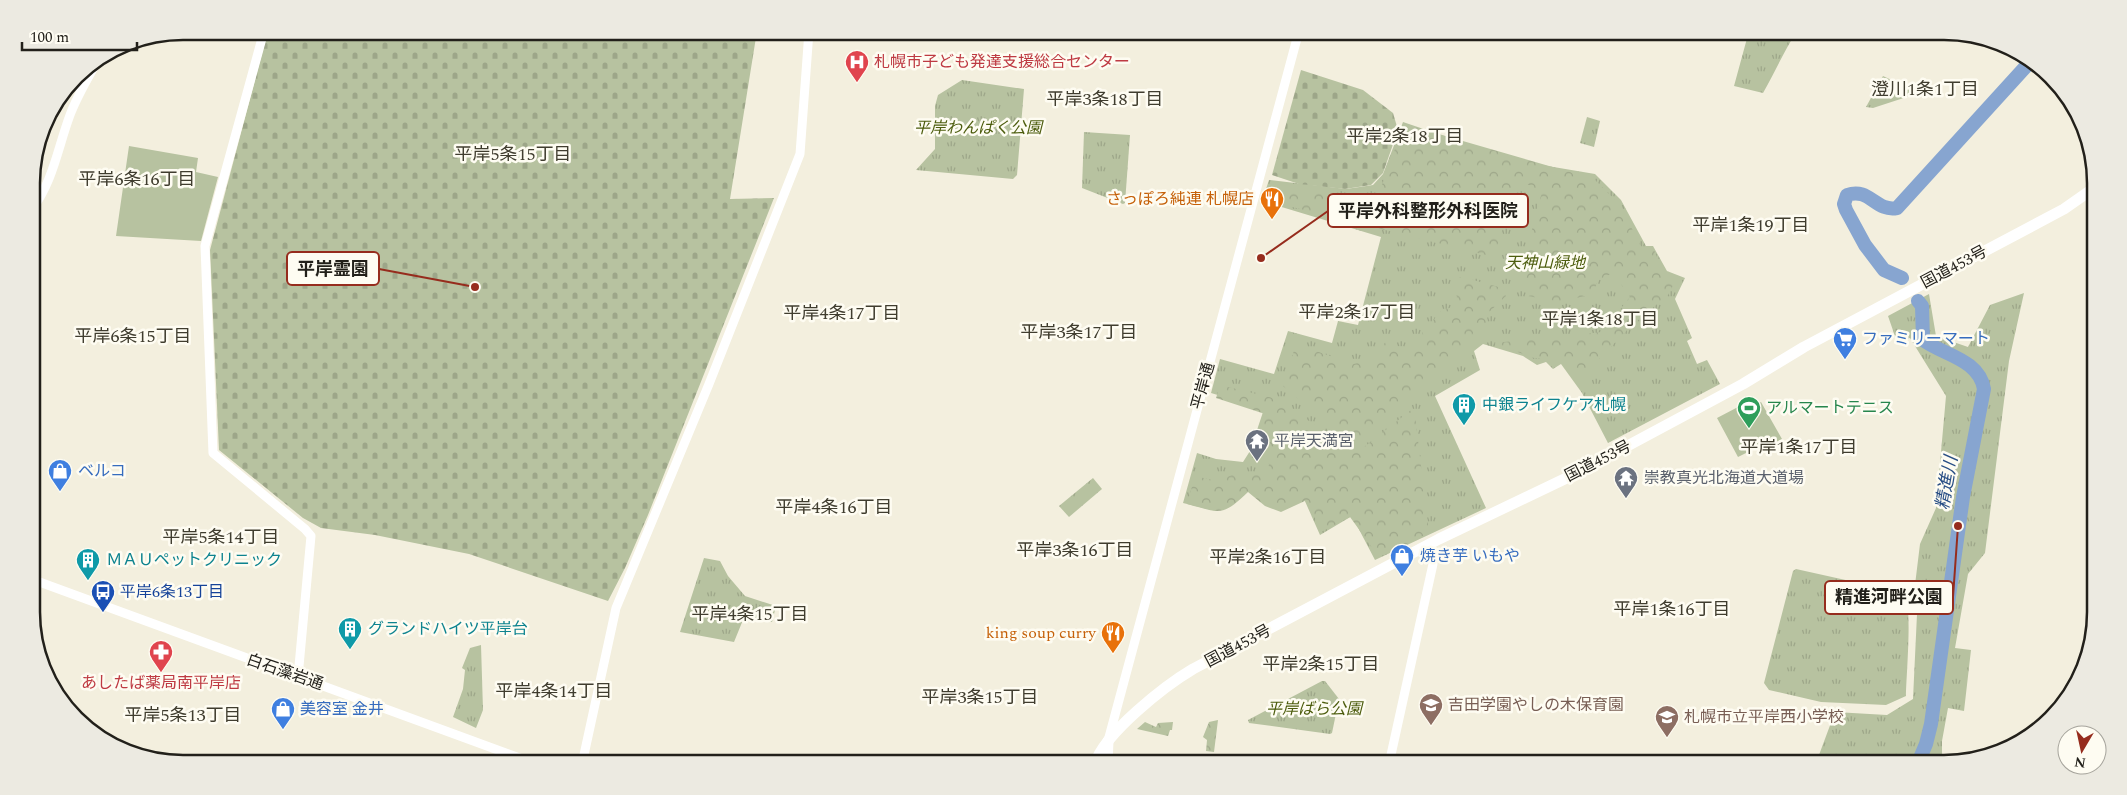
<svg xmlns="http://www.w3.org/2000/svg" width="2127" height="795" viewBox="0 0 2127 795" font-family="Spectral,'Noto Sans JP',serif">
<style>
.grass{fill:url(#grass-tufts)}
.forest{fill:url(#forest-crowns)}
.cemetery{fill:url(#cemetery-stones)}
.pitch{fill:#b7c2a0}
.lines{fill:none;stroke-linecap:round;stroke-linejoin:round}
.river{stroke:#87a5d0;stroke-width:14}
.secondary{stroke:#fff;stroke-width:9}
.highway{stroke:#fff;stroke-width:11}
.labels{text-anchor:middle;dominant-baseline:central;stroke-width:5;stroke-linejoin:round;paint-order:stroke}
.health-label{font-size:16px;fill:#be3a42;stroke:#fefcf2;text-anchor:start}
.park-label{font-size:16px;font-style:italic;fill:#4d5d0e;stroke:#fefcf2}
.food-label{font-size:16px;fill:#c56008;stroke:#fefcf2;text-anchor:end}
.street-label{font-size:16px;fill:#22201a;stroke:#fefcf2}
.shop-label{font-size:16px;fill:#366cbe;stroke:#fefcf2;text-anchor:start}
.culture-label{font-size:16px;fill:#0d838f;stroke:#fefcf2;text-anchor:start}
.leisure-label{font-size:16px;fill:#27864d;stroke:#fefcf2;text-anchor:start}
.worship-label{font-size:16px;fill:#5b616d;stroke:#fefcf2;text-anchor:start}
.transit-label{font-size:16px;fill:#164399;stroke:#fefcf2;text-anchor:start}
.education-label{font-size:16px;fill:#785e54;stroke:#fefcf2;text-anchor:start}
.neighbourhood-label{font-size:18px;fill:#403d2f;stroke:#fefcf2}
.water-label{font-size:18px;font-style:italic;fill:#284e85;stroke:#fefcf2}
.rim{fill:none;stroke:#22201a;stroke-width:2.5}
.leader{fill:none;stroke:#962c1d;stroke-width:2}
.callout-dot{fill:#962c1d;stroke:#fefcf2;stroke-width:2}
.callout{fill:#fefcf2;stroke:#962c1d;stroke-width:2}
.callout-label{font-size:18px;text-anchor:middle;font-weight:bold;fill:#22201a}
</style>
<defs>
<pattern id="grass-tufts" width="24" height="20" patternUnits="userSpaceOnUse" patternTransform="scale(1.25)"><rect width="24" height="20" fill="#b7c2a0"/><path d="M3 7l-1-3M5 7V3M7 7l1-3M15 17l-1-3M17 17v-4M19 17l1-3" fill="none" stroke="#9da689"/></pattern>
<pattern id="forest-crowns" width="20" height="18" patternUnits="userSpaceOnUse" patternTransform="scale(1.25)"><rect width="20" height="18" fill="#b7c2a0"/><path d="M2 6a3 3 0 1 1 6 0M12 15a3 3 0 1 1 6 0" fill="none" stroke="#9da689"/></pattern>
<pattern id="cemetery-stones" width="16" height="16" patternUnits="userSpaceOnUse" patternTransform="scale(1.25)"><rect width="16" height="16" fill="#b7c2a0"/><path d="M2 7V4a2 2 0 0 1 4 0v3zM10 15v-3a2 2 0 0 1 4 0v3z" fill="#9da689"/></pattern>
</defs>
<rect width="100%" height="100%" fill="#f3efde"/>
<g class="grass">
<path d="M 1749,31 L 1797,31 C 1784,51 1775,72 1763,93 L 1734,86 Z"/>
<polygon points="1883,76 1919,93 1873,108 1866,107"/>
<polygon points="962,80 1024,89 1017,175 1013,179 916,170 935,149 935,106 938,95"/>
<polygon points="1587,117 1600,121 1594,147 1580,143"/>
<polygon points="1403,122 1518,161 1595,174 1621,200 1646,246 1653,246 1667,271 1685,278 1675,299 1692,338 1687,341 1697,364 1707,360 1720,384 1608,443 1582,393 1561,364 1553,369 1546,362 1537,365 1523,356 1483,344 1474,351 1480,370 1435,396 1486,508 1375,560 1352,516 1320,535 1304,499 1248,490 1216,511 1183,503 1197,453 1216,459 1243,462 1250,451 1264,409 1211,393 1220,359 1274,374 1288,331 1332,343 1338,321 1358,325 1381,237 1262,201 1269,180 1346,189 1373,185 1383,174"/>
<polygon points="1084,132 1130,135 1125,203 1123,204 1082,188"/>
<polygon points="2024,293 2009,361 1985,553 1968,574 1955,648 1971,650 1964,711 1948,708 1942,741 1942,763 1816,763 1835,712 1887,715 1913,699 1917,614 1914,593 1920,544 1936,508 1946,396 1910,338 1897,342 1888,316 1929,294 1936,336 1968,347 1990,305"/>
<polygon points="1093,478 1102,489 1069,517 1059,506"/>
<polygon points="704,558 720,561 728,576 745,596 776,606 772,622 745,615 734,642 680,632"/>
<path d="M 1796,569 L 1904,593 C 1913,603 1906,678 1906,696 L 1886,705 L 1821,702 L 1769,690 L 1764,683 L 1793,571 Z"/>
<polygon points="481,645 483,710 476,728 453,717 463,689 465,670 462,668 470,648"/>
<polygon points="1322,681 1325,681 1339,699 1332,733 1330,734 1249,723 1248,720"/>
</g>
<g class="forest">
<polygon points="1404,124 1594,179 1619,204 1642,248 1654,250 1663,271 1677,278 1668,295 1631,326 1578,381 1564,361 1534,358 1494,343 1602,332 1630,297 1613,273 1598,280 1593,294 1560,302 1528,296 1524,273 1528,245 1542,192 1519,180 1494,257 1264,200 1289,189 1378,196"/>
<polygon points="1462,277 1506,289 1506,296 1487,314 1488,332 1482,334 1357,441 1333,428 1283,386 1296,344 1353,364 1372,360 1387,340 1394,346 1418,348 1425,325 1430,324 1441,311 1452,307 1457,297 1451,280"/>
<path d="M 1220,385 L 1273,398 L 1353,449 L 1359,451 L 1411,410 L 1415,415 L 1429,533 L 1379,557 L 1350,517 L 1321,532 L 1307,500 L 1281,512 L 1265,506 L 1248,492 C 1222,517 1221,513 1187,504 L 1195,476 L 1217,481 L 1242,471 L 1267,476 L 1269,464 L 1250,458 L 1265,414 L 1216,398 Z"/>
<polygon points="1218,720 1214,752 1206,751 1207,740 1203,737 1209,722"/>
<polygon points="1145,722 1156,727 1158,723 1173,722 1172,730 1170,730 1168,736 1137,729"/>
</g>
<g class="cemetery">
<polygon points="268,31 757,31 730,199 774,198 648,515 625,568 608,601 469,554 375,535 321,528 303,518 219,450 210,250"/>
<polygon points="1301,70 1363,90 1393,113 1398,130 1383,173 1371,185 1345,189 1299,184 1272,175"/>
</g>
<g class="pitch">
<polygon points="129,146 198,158 196,172 218,177 201,241 116,236"/>
<polygon points="1761,402 1782,439 1762,449 1760,446 1738,457 1717,418 1738,407 1742,412"/>
</g>
<g class="lines">
<g class="river">
<path d="M 1902,278 L 1884,270 L 1865,245 L 1846,210 L 1844,204 L 1847,195 C 1870,187 1875,212 1897,208 L 2029,63"/>
<path d="M 1918,763 L 1926,744 L 1931,724 L 1963,497 L 1984,389 C 1979,359 1943,355 1923,340 L 1922,306 L 1918,301"/>
</g>
<g class="secondary">
<polyline points="264,31 205,246 213,453 305,529 311,536 298,677"/>
<path d="M 32,209 C 53,182 58,147 70,115 C 77,96 88,78 98,60"/>
<polyline points="34,580 536,764"/>
<polyline points="1108,741 1299,31"/>
<polyline points="582,764 616,608 709,384 800,154 809,31"/>
<polyline points="1389,764 1433,564 1432,557 1427,546"/>
</g>
<g class="highway">
<path d="M 1095,764 C 1104,733 1166,685 1193,669 L 1439,539 L 1577,473 L 1743,384 L 1804,347 L 2064,209 L 2094,188"/>
<polyline points="1107,764 1108,741"/>
</g>
</g>
<defs>
<g id="hospital-pin" transform="scale(1.25)"><path d="M0 17L-7.5 6A9.5 9.5 0 1 1 7.5 6Z" fill="#e0444e" stroke="#fefcf2"/><path d="M-5-5h3v3.5h4V-5h3V5h-3V1.5h-4V5h-3Z" fill="#fff"/></g>
<g id="restaurant-pin" transform="scale(1.25)"><path d="M0 17L-7.5 6A9.5 9.5 0 1 1 7.5 6Z" fill="#e8710a" stroke="#fefcf2"/><path d="M-5-6h1v4h1v-4h1v4h1v-4h1v5L-1.5 .5V6h-2V.5L-5-1ZM5-6V6H3V1.5H1.5Q1.5-4 5-6Z" fill="#fff"/></g>
<g id="supermarket-pin" transform="scale(1.25)"><path d="M0 17L-7.5 6A9.5 9.5 0 1 1 7.5 6Z" fill="#3f7fe0" stroke="#fefcf2"/><path d="M-6-5.5h2.5l.6 2H6L4.5 2H-2.5L-4.4-4H-6ZM-1.5 3.2a1.3 1.3 0 1 0 .1 0ZM3 3.2a1.3 1.3 0 1 0 .1 0Z" fill="#fff"/></g>
<g id="building-pin" transform="scale(1.25)"><path d="M0 17L-7.5 6A9.5 9.5 0 1 1 7.5 6Z" fill="#0f9aa8" stroke="#fefcf2"/><path d="M-4-6H4V6H1V3H-1V6H-4ZM-2.5-4.3h1.7v1.8h-1.7ZM.8-4.3h1.7v1.8H.8ZM-2.5-1h1.7V.8h-1.7ZM.8-1h1.7V.8H.8Z" fill="#fff"/></g>
<g id="stadium-pin" transform="scale(1.25)"><path d="M0 17L-7.5 6A9.5 9.5 0 1 1 7.5 6Z" fill="#2e9e5b" stroke="#fefcf2"/><path d="M0-5a6.5 5 0 1 0 0 10a6.5 5 0 1 0 0-10ZM-3.5-1.8h7v3.6h-7Z" fill="#fff"/></g>
<g id="temple-pin" transform="scale(1.25)"><path d="M0 17L-7.5 6A9.5 9.5 0 1 1 7.5 6Z" fill="#6b7280" stroke="#fefcf2"/><path d="M0-6L5-2H3V0L6.5 2.5H4V6H1.5V3h-3V6H-4V2.5H-6.5L-3 0V-2H-5Z" fill="#fff"/></g>
<g id="shop-pin" transform="scale(1.25)"><path d="M0 17L-7.5 6A9.5 9.5 0 1 1 7.5 6Z" fill="#3f7fe0" stroke="#fefcf2"/><path d="M-5-2.5h2.3a2.7 3.5 0 0 1 5.4 0H5L5.5 6h-11ZM-1.5-2.5h3a1.5 2.3 0 0 0-3 0Z" fill="#fff"/></g>
<g id="bus-pin" transform="scale(1.25)"><path d="M0 17L-7.5 6A9.5 9.5 0 1 1 7.5 6Z" fill="#1a4fb4" stroke="#fefcf2"/><path d="M-5-6H5V4H4V6H2V4H-2V6H-4V4H-5ZM-3.5-4V0h7V-4ZM-3.5 1.2v1.5H-2V1.2ZM2 1.2v1.5H3.5V1.2Z" fill="#fff"/></g>
<g id="pharmacy-pin" transform="scale(1.25)"><path d="M0 17L-7.5 6A9.5 9.5 0 1 1 7.5 6Z" fill="#e0444e" stroke="#fefcf2"/><path d="M-2-6h4v4h4v4h-4v4h-4v-4h-4v-4h4Z" fill="#fff"/></g>
<g id="school-pin" transform="scale(1.25)"><path d="M0 17L-7.5 6A9.5 9.5 0 1 1 7.5 6Z" fill="#8d6e63" stroke="#fefcf2"/><path d="M0-5L7-2L0 1L-7-2ZM-4 1L0 2.5L4 1V4Q0 6-4 4Z" fill="#fff"/></g>
</defs>
<g fill-rule="evenodd">
<use href="#hospital-pin" x="857" y="62"/>
<use href="#restaurant-pin" x="1272" y="199"/>
<use href="#supermarket-pin" x="1845" y="339"/>
<use href="#building-pin" x="1464" y="405"/>
<use href="#stadium-pin" x="1749" y="408"/>
<use href="#temple-pin" x="1257" y="441"/>
<use href="#shop-pin" x="60" y="471"/>
<use href="#temple-pin" x="1626" y="478"/>
<use href="#shop-pin" x="1402" y="556"/>
<use href="#building-pin" x="88" y="560"/>
<use href="#bus-pin" x="103" y="592"/>
<use href="#building-pin" x="350" y="629"/>
<use href="#restaurant-pin" x="1113" y="633"/>
<use href="#pharmacy-pin" x="161" y="652"/>
<use href="#school-pin" x="1431" y="705"/>
<use href="#shop-pin" x="283" y="709"/>
<use href="#school-pin" x="1667" y="717"/>
</g>
<g class="labels">
<g class="health-label">
<text x="874" y="62">札幌市子ども発達支援総合センター</text>
<text x="161" y="683" text-anchor="middle">あしたば薬局南平岸店</text>
</g>
<g class="park-label">
<text x="978" y="128">平岸わんぱく公園</text>
<text x="1545" y="263">天神山緑地</text>
<text x="1314" y="709">平岸ばら公園</text>
</g>
<g class="food-label">
<text x="1254" y="199">さっぽろ純連 札幌店</text>
<text x="1096" y="633">king soup curry</text>
</g>
<g class="street-label">
<text transform="translate(1954 267) rotate(-28)">国道453号</text>
<text transform="translate(1203 386) rotate(-75)">平岸通</text>
<text transform="translate(1598 461) rotate(-27)">国道453号</text>
<text transform="translate(1238 646) rotate(-28)">国道453号</text>
<text transform="translate(285 672) rotate(19)">白石藻岩通</text>
</g>
<g class="shop-label">
<text x="1862" y="339">ファミリーマート</text>
<text x="78" y="471">ベルコ</text>
<text x="1420" y="556">焼き芋 いもや</text>
<text x="300" y="709">美容室 金井</text>
</g>
<g class="culture-label">
<text x="1482" y="405">中銀ライフケア札幌</text>
<text x="106" y="560">ＭＡＵペットクリニック</text>
<text x="368" y="629">グランドハイツ平岸台</text>
</g>
<g class="leisure-label">
<text x="1766" y="408">アルマートテニス</text>
</g>
<g class="worship-label">
<text x="1274" y="441">平岸天満宮</text>
<text x="1644" y="478">崇教真光北海道大道場</text>
</g>
<g class="transit-label">
<text x="120" y="592">平岸6条13丁目</text>
</g>
<g class="education-label">
<text x="1448" y="705">吉田学園やしの木保育園</text>
<text x="1684" y="717">札幌市立平岸西小学校</text>
</g>
<g class="neighbourhood-label">
<text x="1925" y="89">澄川1条1丁目</text>
<text x="1105" y="99">平岸3条18丁目</text>
<text x="1405" y="136">平岸2条18丁目</text>
<text x="513" y="154">平岸5条15丁目</text>
<text x="137" y="179">平岸6条16丁目</text>
<text x="1751" y="225">平岸1条19丁目</text>
<text x="1357" y="312">平岸2条17丁目</text>
<text x="842" y="313">平岸4条17丁目</text>
<text x="1600" y="319">平岸1条18丁目</text>
<text x="1079" y="332">平岸3条17丁目</text>
<text x="133" y="336">平岸6条15丁目</text>
<text x="1799" y="447">平岸1条17丁目</text>
<text x="834" y="507">平岸4条16丁目</text>
<text x="221" y="537">平岸5条14丁目</text>
<text x="1075" y="550">平岸3条16丁目</text>
<text x="1268" y="557">平岸2条16丁目</text>
<text x="1672" y="609">平岸1条16丁目</text>
<text x="750" y="614">平岸4条15丁目</text>
<text x="1321" y="664">平岸2条15丁目</text>
<text x="554" y="691">平岸4条14丁目</text>
<text x="980" y="697">平岸3条15丁目</text>
<text x="183" y="715">平岸5条13丁目</text>
</g>
<g class="water-label">
<text transform="translate(1947 483) rotate(-80)">精進川</text>
</g>
</g>
<path d="M0 0H2127V795H0ZM183 40H1944A143 143 0 0 1 2087 183V612A143 143 0 0 1 1944 755H183A143 143 0 0 1 40 612V183A143 143 0 0 1 183 40Z" fill="#eceae1" fill-rule="evenodd"/>
<path class="rim" d="M183 40H1944A143 143 0 0 1 2087 183V612A143 143 0 0 1 1944 755H183A143 143 0 0 1 40 612V183A143 143 0 0 1 183 40Z"/>
<path class="leader" d="M1261 258L1328 211M475 287L379 269M1958 526L1953 597"/>
<g class="callout-dot">
<circle cx="1261" cy="258" r="5"/>
<circle cx="475" cy="287" r="5"/>
<circle cx="1958" cy="526" r="5"/>
</g>
<g class="callout">
<rect x="1328" y="194" width="200" height="33" rx="5"/>
<rect x="287" y="252" width="92" height="33" rx="5"/>
<rect x="1825" y="581" width="128" height="33" rx="5"/>
</g>
<g class="callout-label">
<text x="1428" y="217">平岸外科整形外科医院</text>
<text x="333" y="275">平岸霊園</text>
<text x="1889" y="603">精進河畔公園</text>
</g>
<g transform="translate(2082 750) rotate(189)"><circle r="24" fill="#fefcf2" stroke="#a6a49c"/>
<path d="M0-4L9 19L0 12L-9 19Z" fill="#962c1d"/>
<text y="-8" font-size="14" font-weight="bold" text-anchor="middle" fill="#22201a">N</text>
</g>
<path d="M22 42v8h115v-8" fill="none" stroke="#22201a" stroke-width="2.5"/>
<text x="30" y="42" font-size="15" fill="#22201a" stroke="#fefcf2" stroke-width="4" paint-order="stroke">100 m</text>
</svg>
